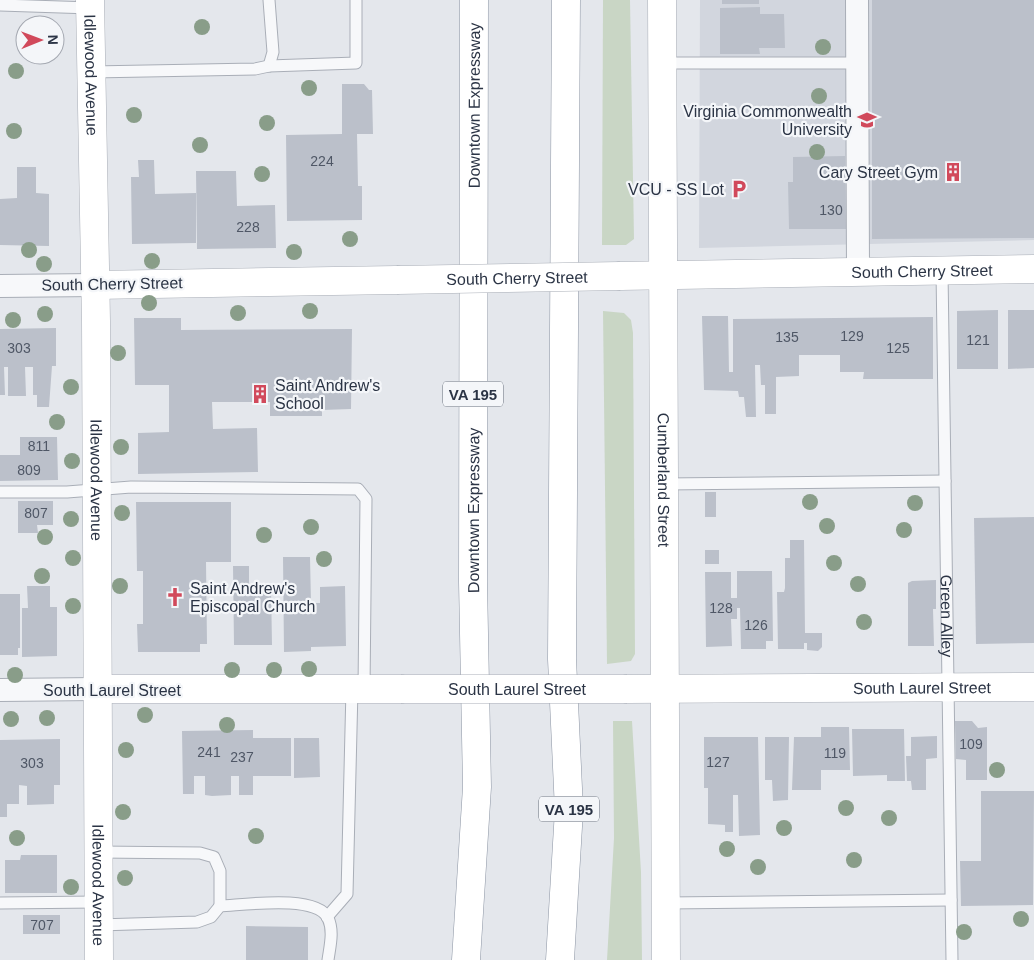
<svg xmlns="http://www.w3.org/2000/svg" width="1034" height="960" viewBox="0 0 1034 960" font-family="Arial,sans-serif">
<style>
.built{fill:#d2d6de}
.green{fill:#c9d6c5}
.building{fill:#bbc0ca}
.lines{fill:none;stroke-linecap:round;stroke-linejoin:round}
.lane-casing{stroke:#a9aeb7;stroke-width:13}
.street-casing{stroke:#a9aeb7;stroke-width:24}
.secondary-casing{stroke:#a9aeb7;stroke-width:29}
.highway-casing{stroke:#8b94a3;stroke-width:29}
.lane{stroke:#f7f8fa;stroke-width:11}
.street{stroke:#f7f8fa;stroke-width:22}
.secondary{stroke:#fff;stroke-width:28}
.highway{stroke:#fff;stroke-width:28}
.secondary-bridge-casing{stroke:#a9aeb7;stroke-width:29;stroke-linecap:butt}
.secondary-bridge{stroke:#fff;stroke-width:28}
.tree{fill:#899d89}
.labels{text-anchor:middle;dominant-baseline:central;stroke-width:4.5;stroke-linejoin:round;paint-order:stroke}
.number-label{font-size:14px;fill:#4f5766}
.shield{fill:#f4f6f9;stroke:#676e7b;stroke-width:1}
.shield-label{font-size:15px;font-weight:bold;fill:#2b3445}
.street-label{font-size:16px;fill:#2b3445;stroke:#f4f6f9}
.poi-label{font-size:16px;fill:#2b3445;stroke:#f4f6f9;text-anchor:end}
</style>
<rect width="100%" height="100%" fill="#e4e7ec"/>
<polygon class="built" points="700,0 1034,0 1034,240 699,248"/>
<g class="green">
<polygon points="603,0 630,0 634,239 626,245 602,245"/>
<polygon points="603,311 624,313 631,320 633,333 635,654 631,661 607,664"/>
<polygon points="613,721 632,721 641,872 642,960 607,960 614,838"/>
</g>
<g class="building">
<rect x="722" y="0" width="37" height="4"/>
<polygon points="872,0 1034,0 1034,238 872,239"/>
<polygon points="760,7 760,14 784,14 785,48 759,48 760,54 720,54 720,8"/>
<polygon points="342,84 364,84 369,90 372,90 373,134 357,134 358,186 362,186 362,220 287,221 286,135 342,134"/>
<polygon points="845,156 846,229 789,229 788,182 793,182 793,157"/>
<polygon points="138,160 154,160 155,194 196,193 196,243 132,244 131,177 139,177"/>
<polygon points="17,167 36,167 36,193 49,194 49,246 0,245 0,199 17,198"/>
<polygon points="196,171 236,171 237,206 275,205 276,248 197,249"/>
<polygon points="998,310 998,369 957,369 957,311"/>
<polygon points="1008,310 1034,310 1034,368 1008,369"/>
<polygon points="702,316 728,316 729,372 733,372 733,319 933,317 933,379 863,379 864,372 840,372 840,355 799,355 799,376 776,377 776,414 765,414 765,385 761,385 760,365 755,365 756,417 746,417 744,397 739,397 738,391 704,390"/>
<polygon points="134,318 181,318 181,330 352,329 351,409 322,410 322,416 270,416 270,402 212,402 213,429 257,428 258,472 138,474 138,433 169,432 169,385 135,385"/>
<polygon points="56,328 56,366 52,366 49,407 37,407 37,395 33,395 33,367 25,367 26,396 8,396 8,367 4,367 5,395 0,395 0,329"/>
<polygon points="20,437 57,437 58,480 0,481 0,455 20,455"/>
<rect x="705" y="492" width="11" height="25"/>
<polygon points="18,501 53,501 53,525 37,525 38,533 18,533"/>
<polygon points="136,502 231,502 231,562 206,562 207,644 200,644 200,652 138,652 137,624 143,624 143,571 137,571"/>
<polygon points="1034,517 1034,643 976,644 974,518"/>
<polygon points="790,540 804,540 805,633 822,633 822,647 818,651 807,650 807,643 804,643 804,649 778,649 777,592 784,592 785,588 785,558 790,558"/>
<rect x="705" y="550" width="14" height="14"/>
<polygon points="283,557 310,557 311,603 320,603 320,587 345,586 346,646 311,647 311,651 284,652"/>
<polygon points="233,566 249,566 249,585 252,587 271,587 272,645 234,645"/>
<polygon points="737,571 772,571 773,641 766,641 766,649 741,649 740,608 737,608 737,619 731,619 732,646 706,647 705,572 731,572 731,598 737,598"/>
<polygon points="936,580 936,609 933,609 934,646 908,646 908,583 912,581"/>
<polygon points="27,586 50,586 50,607 57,607 57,656 22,657 22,608 28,608"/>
<polygon points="0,594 20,594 20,648 18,648 18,655 0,655"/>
<polygon points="955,721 972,721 978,728 987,727 987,780 966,780 966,760 956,759"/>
<polygon points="821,727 849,727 850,770 821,770 821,790 792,790 794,737 821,737"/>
<polygon points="852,729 904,729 905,781 887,781 887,775 853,776"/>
<polygon points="253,730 253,738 291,738 291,776 253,776 253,795 239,795 239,776 231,776 231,795 212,796 205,795 205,776 194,776 194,794 183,794 182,731"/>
<polygon points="937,736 937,758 926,759 926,790 912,790 911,781 907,781 906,756 911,756 911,737"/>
<polygon points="704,737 758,737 760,835 739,836 738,795 733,795 733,832 725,832 725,825 708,824 708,788 704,788"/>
<polygon points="765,737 789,737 788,800 773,801 772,780 765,780"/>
<polygon points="294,738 319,738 320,777 294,778"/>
<polygon points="60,739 60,785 54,785 54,804 27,805 27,786 19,785 19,804 7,804 7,817 0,817 0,740"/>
<polygon points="981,791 1034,791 1033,905 961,906 960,861 981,861"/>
<polygon points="21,855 57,855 57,893 5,893 5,860 20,860"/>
<rect x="23" y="915" width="37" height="19"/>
<polygon points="246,926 308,927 308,960 246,960"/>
</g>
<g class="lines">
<g class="lane-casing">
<g id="lane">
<polyline points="269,0 273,52 269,66"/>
<polyline points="0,5 91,8"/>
<polyline points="662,63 857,63"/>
<polyline points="92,72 255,69 269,66 356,63 356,0"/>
<path id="s1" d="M 942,271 L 952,960"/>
<polyline points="664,484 945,481"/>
<polyline points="0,492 67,492 131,487 358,489 366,499 364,689"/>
<polyline points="98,852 200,853 214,857 220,871 220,906"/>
<polyline points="0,903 98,902"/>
<polyline points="666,903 951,900"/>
<polyline points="327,917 347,894 352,689"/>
<path d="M 99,925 L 197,922 L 211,917 L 220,906 C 244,905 316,894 328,918 C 334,931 330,946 328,960"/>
</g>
</g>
<g class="street-casing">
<g id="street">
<polyline points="857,0 858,272"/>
<polyline points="0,286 95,285"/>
<polyline points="0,690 97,689"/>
</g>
</g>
<g class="secondary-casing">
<g id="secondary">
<path id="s2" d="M 90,0 L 96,321 L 99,960"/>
<path id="s3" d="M 662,0 L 666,960"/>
<path id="s4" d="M 620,276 L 1034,269"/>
<polyline points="95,285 397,280"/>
<polyline points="97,689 401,689"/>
<path id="s5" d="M 627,689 L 1034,687"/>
</g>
</g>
<g class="highway-casing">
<g id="highway">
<path id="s6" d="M 466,960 L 477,787 L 473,582 L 474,0"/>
<polyline points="560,960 569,810 562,659 566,0"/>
</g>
</g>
<use href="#lane" class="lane"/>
<use href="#street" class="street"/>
<use href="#secondary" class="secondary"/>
<use href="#highway" class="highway"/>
<g class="secondary-bridge-casing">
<g id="secondary-bridge">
<path id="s7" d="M 397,280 L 620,276"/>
<path id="s8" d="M 401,689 L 627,689"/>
</g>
</g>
<use href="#secondary-bridge" class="secondary-bridge"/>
</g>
<g class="tree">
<circle cx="202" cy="27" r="8"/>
<circle cx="823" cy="47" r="8"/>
<circle cx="16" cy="71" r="8"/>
<circle cx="309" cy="88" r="8"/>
<circle cx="819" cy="96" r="8"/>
<circle cx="134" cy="115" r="8"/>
<circle cx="267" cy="123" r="8"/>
<circle cx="14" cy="131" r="8"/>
<circle cx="200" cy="145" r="8"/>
<circle cx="817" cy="152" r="8"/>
<circle cx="262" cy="174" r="8"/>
<circle cx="350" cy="239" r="8"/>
<circle cx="29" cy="250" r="8"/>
<circle cx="294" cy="252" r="8"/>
<circle cx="152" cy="261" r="8"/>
<circle cx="44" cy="264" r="8"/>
<circle cx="149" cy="303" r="8"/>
<circle cx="310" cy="311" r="8"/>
<circle cx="238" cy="313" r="8"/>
<circle cx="45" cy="314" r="8"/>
<circle cx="13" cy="320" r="8"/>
<circle cx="118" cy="353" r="8"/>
<circle cx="71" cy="387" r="8"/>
<circle cx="57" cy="422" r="8"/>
<circle cx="121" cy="447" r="8"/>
<circle cx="72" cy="461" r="8"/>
<circle cx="810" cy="502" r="8"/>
<circle cx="915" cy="503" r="8"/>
<circle cx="122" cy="513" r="8"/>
<circle cx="71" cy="519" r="8"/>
<circle cx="827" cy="526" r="8"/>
<circle cx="311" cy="527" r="8"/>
<circle cx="904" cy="530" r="8"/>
<circle cx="264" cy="535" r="8"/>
<circle cx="45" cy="537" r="8"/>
<circle cx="73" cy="558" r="8"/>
<circle cx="324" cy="559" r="8"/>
<circle cx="834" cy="563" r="8"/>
<circle cx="42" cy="576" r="8"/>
<circle cx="858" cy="584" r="8"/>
<circle cx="120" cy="586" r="8"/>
<circle cx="73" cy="606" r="8"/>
<circle cx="864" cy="622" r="8"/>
<circle cx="309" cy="669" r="8"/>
<circle cx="232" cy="670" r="8"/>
<circle cx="274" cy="670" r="8"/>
<circle cx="15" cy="675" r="8"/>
<circle cx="145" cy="715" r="8"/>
<circle cx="47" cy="718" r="8"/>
<circle cx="11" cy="719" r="8"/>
<circle cx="227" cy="725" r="8"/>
<circle cx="126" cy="750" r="8"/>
<circle cx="997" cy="770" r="8"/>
<circle cx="846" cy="808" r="8"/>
<circle cx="123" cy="812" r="8"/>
<circle cx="889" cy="818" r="8"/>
<circle cx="784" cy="828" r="8"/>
<circle cx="256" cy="836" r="8"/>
<circle cx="17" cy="838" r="8"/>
<circle cx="727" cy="849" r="8"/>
<circle cx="854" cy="860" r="8"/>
<circle cx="758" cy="867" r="8"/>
<circle cx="125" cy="878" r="8"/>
<circle cx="71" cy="887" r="8"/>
<circle cx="1021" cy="919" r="8"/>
<circle cx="964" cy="932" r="8"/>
</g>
<defs>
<g id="university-bare" transform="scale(1.5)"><path d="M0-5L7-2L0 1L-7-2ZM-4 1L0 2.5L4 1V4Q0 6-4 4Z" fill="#d1495b" stroke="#f4f6f9" stroke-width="2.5" paint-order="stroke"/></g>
<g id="building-bare" transform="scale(1.5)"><path d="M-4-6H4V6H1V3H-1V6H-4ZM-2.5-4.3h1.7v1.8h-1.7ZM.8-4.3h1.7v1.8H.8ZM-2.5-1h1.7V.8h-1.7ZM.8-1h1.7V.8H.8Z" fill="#d1495b" stroke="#f4f6f9" stroke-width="2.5" paint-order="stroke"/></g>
<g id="parking-bare" transform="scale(1.5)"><path d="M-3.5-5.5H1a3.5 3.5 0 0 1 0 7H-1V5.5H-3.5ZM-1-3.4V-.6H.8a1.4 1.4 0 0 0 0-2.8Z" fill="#d1495b" stroke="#f4f6f9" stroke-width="2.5" paint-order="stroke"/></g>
<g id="church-bare" transform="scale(1.5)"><path d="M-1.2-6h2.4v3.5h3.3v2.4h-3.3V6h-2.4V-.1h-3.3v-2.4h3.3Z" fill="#d1495b" stroke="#f4f6f9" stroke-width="2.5" paint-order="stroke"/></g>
</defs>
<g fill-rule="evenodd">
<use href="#university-bare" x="867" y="120"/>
<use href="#building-bare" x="953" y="172"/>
<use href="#parking-bare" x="739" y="189"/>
<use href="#building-bare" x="260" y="394"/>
<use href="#church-bare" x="175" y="597"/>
</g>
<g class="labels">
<g class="number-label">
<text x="322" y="161">224</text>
<text x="831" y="210">130</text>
<text x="248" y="227">228</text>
<text x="852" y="336">129</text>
<text x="787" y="337">135</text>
<text x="978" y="340">121</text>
<text x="19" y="348">303</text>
<text x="898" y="348">125</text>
<text x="39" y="446">811</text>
<text x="29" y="470">809</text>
<text x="36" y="513">807</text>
<text x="721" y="608">128</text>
<text x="756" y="625">126</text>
<text x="971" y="744">109</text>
<text x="209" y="752">241</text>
<text x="835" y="753">119</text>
<text x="242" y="757">237</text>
<text x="718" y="762">127</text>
<text x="32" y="763">303</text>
<text x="42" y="925">707</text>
</g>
<g class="shield">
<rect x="443" y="381.5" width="60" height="25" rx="4"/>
<rect x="539" y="796.5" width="60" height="25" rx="4"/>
</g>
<g class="shield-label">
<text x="473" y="394">VA 195</text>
<text x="569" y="809">VA 195</text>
</g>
<g class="street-label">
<text stroke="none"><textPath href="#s2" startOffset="75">Idlewood Avenue</textPath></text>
<text stroke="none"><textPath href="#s6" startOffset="855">Downtown Expressway</textPath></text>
<text stroke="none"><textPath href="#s4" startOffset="302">South Cherry Street</textPath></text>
<text stroke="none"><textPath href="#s7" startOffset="120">South Cherry Street</textPath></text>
<text transform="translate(112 284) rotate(-1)">South Cherry Street</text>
<text stroke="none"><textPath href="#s2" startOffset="480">Idlewood Avenue</textPath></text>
<text stroke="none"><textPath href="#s3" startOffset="480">Cumberland Street</textPath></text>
<text stroke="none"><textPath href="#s6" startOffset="450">Downtown Expressway</textPath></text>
<text stroke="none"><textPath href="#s1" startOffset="345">Green Alley</textPath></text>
<text stroke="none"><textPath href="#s5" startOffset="295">South Laurel Street</textPath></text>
<text stroke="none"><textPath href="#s8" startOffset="116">South Laurel Street</textPath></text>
<text x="112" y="690">South Laurel Street</text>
<text stroke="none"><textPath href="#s2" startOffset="885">Idlewood Avenue</textPath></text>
</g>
<g class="poi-label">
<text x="852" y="111">Virginia Commonwealth<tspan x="852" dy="18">University</tspan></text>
<text x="938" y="172">Cary Street Gym</text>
<text x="724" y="189">VCU - SS Lot</text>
<text x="275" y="385" text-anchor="start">Saint Andrew's<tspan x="275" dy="18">School</tspan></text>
<text x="190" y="588" text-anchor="start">Saint Andrew's<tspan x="190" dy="18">Episcopal Church</tspan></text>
</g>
</g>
<g transform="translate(40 40) rotate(89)"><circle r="24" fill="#f4f6f9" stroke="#a4a8b1"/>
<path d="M0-4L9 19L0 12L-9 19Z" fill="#d1495b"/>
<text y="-8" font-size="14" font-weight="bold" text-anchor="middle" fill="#2b3445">N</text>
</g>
</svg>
